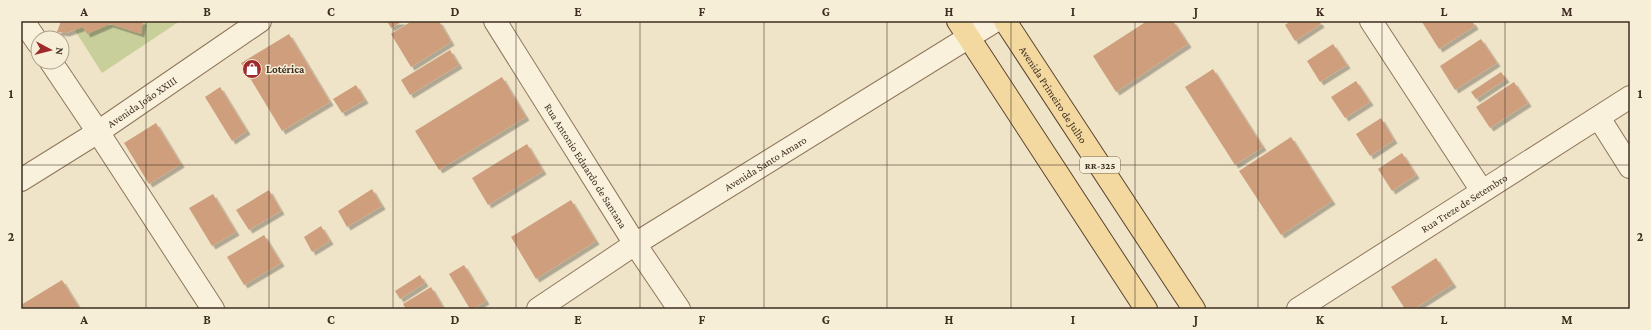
<svg xmlns="http://www.w3.org/2000/svg" width="1651" height="330" viewBox="0 0 1651 330" font-family="'Crimson Pro',serif">
<style>
.green{fill:#c9cf9b}
.building{fill:#cf9f7d;filter:url(#shadow)}
.lines{fill:none;stroke-linecap:round;stroke-linejoin:round}
.minor-casing{stroke:#8d765c;stroke-width:24}
.primary-casing{stroke:#5b4430;stroke-width:24}
.minor{stroke:#faf1dc;stroke-width:22}
.primary{stroke:#f3d9a0;stroke-width:22}
.grid{fill:none;stroke:#3d2e20;stroke-width:1;stroke-opacity:0.55}
.labels{text-anchor:middle;dominant-baseline:central;stroke-width:3;stroke-linejoin:round;paint-order:stroke}
.shield{fill:#f7eed8;stroke:#756857;stroke-width:1}
.shield-label{font-size:10px;font-weight:bold;fill:#3d2e20}
.poi-label{font-size:11px;font-weight:bold;fill:#3d2e20;stroke:#f7eed8;text-anchor:start}
.street-label{font-size:11px;fill:#3d2e20;stroke:#f7eed8}
.neatline{fill:none;stroke:#3d2e20;stroke-width:1.5}
.grid-label{font-size:13px;text-anchor:middle;font-weight:bold;fill:#3d2e20}
</style>
<defs>
<filter id="shadow"><feDropShadow dx="3.5" dy="3.5" stdDeviation="0" flood-color="#0004"/></filter>
</defs>
<rect width="100%" height="100%" fill="#f0e4c8"/>
<polygon class="green" points="69,21 180,21 102,73"/>
<g class="building">
<polygon points="61,21 143,21 141,34 110,24 87,34 83,27 66,33 57,32"/>
<polygon points="387,21 403,21 391,28"/>
<polygon points="412,21 439,21 451,42 411,67 391,34"/>
<polygon points="1147,21 1173,21 1188,44 1116,92 1093,56"/>
<polygon points="1291,21 1319,21 1321,24 1295,41 1285,25"/>
<polygon points="1424,21 1472,21 1475,26 1439,49 1422,22"/>
<polygon points="289,34 330,102 282,131 241,63"/>
<polygon points="1481,39 1497,63 1455,90 1440,66"/>
<polygon points="1333,44 1347,65 1320,82 1307,61"/>
<polygon points="450,50 459,65 410,95 401,80"/>
<polygon points="1213,69 1263,147 1235,165 1185,87"/>
<polygon points="1501,72 1506,79 1476,99 1471,92"/>
<polygon points="502,77 526,117 439,170 415,131"/>
<polygon points="1356,81 1370,102 1345,118 1331,97"/>
<polygon points="1514,82 1528,103 1490,128 1476,107"/>
<polygon points="356,85 365,100 342,113 333,99"/>
<polygon points="220,87 247,131 232,141 205,97"/>
<polygon points="1381,118 1394,140 1370,156 1356,134"/>
<polygon points="156,123 181,164 149,184 124,143"/>
<polygon points="1291,137 1332,201 1281,235 1239,171"/>
<polygon points="527,144 543,171 488,205 472,178"/>
<polygon points="1402,153 1416,175 1392,191 1378,169"/>
<polygon points="372,189 382,206 347,227 338,211"/>
<polygon points="269,190 281,211 249,230 236,210"/>
<polygon points="213,194 236,232 212,246 189,208"/>
<polygon points="571,200 596,241 536,279 511,237"/>
<polygon points="321,226 330,241 312,252 304,237"/>
<polygon points="264,235 281,263 244,285 227,257"/>
<polygon points="1436,258 1453,284 1414,309 1405,309 1391,287"/>
<polygon points="464,265 486,301 473,309 470,309 449,274"/>
<polygon points="420,275 425,283 400,299 395,291"/>
<polygon points="62,280 80,309 21,309 21,305"/>
<polygon points="431,287 444,309 406,309 403,304"/>
</g>
<g class="lines">
<g class="minor-casing">
<g id="minor">
<polyline points="23,21 38,43"/>
<path id="s1" d="M 495,21 L 635,244 L 679,309"/>
<polyline points="1371,21 1482,191"/>
<polyline points="51,62 98,132 213,309"/>
<polyline points="1599,118 1630,167"/>
<path id="s2" d="M 21,180 L 98,132 L 260,21"/>
<path id="s3" d="M 538,309 L 635,244 L 995,21"/>
<path id="s4" d="M 1298,309 L 1630,97"/>
</g>
</g>
<g class="primary-casing">
<g id="primary">
<polyline points="958,21 1146,309"/>
<path id="s5" d="M 1005,21 L 1194,309"/>
</g>
</g>
<use href="#minor" class="minor"/>
<use href="#primary" class="primary"/>
</g>
<path class="grid" d="M 146,21 L 146,309M 269,21 L 269,309M 393,21 L 393,309M 516,21 L 516,309M 640,21 L 640,309M 764,21 L 764,309M 887,21 L 887,309M 1011,21 L 1011,309M 1135,21 L 1135,309M 1258,21 L 1258,309M 1382,21 L 1382,309M 1505,21 L 1505,309M 21,165 L 1630,165"/>
<defs>
<g id="shop-disc" transform="scale(1)"><circle r="9.5" fill="#9e2a2b" stroke="#f7eed8"/><path d="M-5-2.5h2.3a2.7 3.5 0 0 1 5.4 0H5L5.5 6h-11ZM-1.5-2.5h3a1.5 2.3 0 0 0-3 0Z" fill="#fff"/></g>
</defs>
<g fill-rule="evenodd">
<use href="#shop-disc" x="252" y="69"/>
</g>
<g class="labels">
<rect class="shield" x="1080" y="157" width="40" height="16" rx="3"/>
<g class="shield-label">
<text x="1100" y="165">RR-325</text>
</g>
<g class="poi-label">
<text x="266" y="69">Lotérica</text>
</g>
<g class="street-label">
<text stroke="none"><textPath href="#s5" startOffset="88">Avenida Primeiro de Julho</textPath></text>
<text stroke="none"><textPath href="#s2" startOffset="144">Avenida João XXIII</textPath></text>
<text stroke="none"><textPath href="#s3" startOffset="270">Avenida Santo Amaro</textPath></text>
<text stroke="none"><textPath href="#s1" startOffset="171">Rua Antonio Eduardo de Santana</textPath></text>
<text stroke="none"><textPath href="#s4" startOffset="197">Rua Treze de Setembro</textPath></text>
</g>
</g>
<rect width="1651" height="330" fill="none" stroke="#f7eed8" stroke-width="44"/>
<g transform="translate(50 50) rotate(97)"><circle r="19" fill="#f7eed8" stroke="#ada18e"/>
<path d="M0-3L7 15L0 10L-7 15Z" fill="#9e2a2b"/>
<text y="-6" font-size="11" font-weight="bold" text-anchor="middle" fill="#3d2e20">N</text>
</g>
<rect x="22" y="22" width="1607" height="286" class="neatline"/>
<g class="grid-label">
<text x="84" y="16">A</text>
<text x="207" y="16">B</text>
<text x="331" y="16">C</text>
<text x="455" y="16">D</text>
<text x="578" y="16">E</text>
<text x="702" y="16">F</text>
<text x="826" y="16">G</text>
<text x="949" y="16">H</text>
<text x="1073" y="16">I</text>
<text x="1196" y="16">J</text>
<text x="1320" y="16">K</text>
<text x="1444" y="16">L</text>
<text x="1567" y="16">M</text>
<text x="11" y="98">1</text>
<text x="1640" y="98">1</text>
<text x="11" y="241">2</text>
<text x="1640" y="241">2</text>
<text x="84" y="324">A</text>
<text x="207" y="324">B</text>
<text x="331" y="324">C</text>
<text x="455" y="324">D</text>
<text x="578" y="324">E</text>
<text x="702" y="324">F</text>
<text x="826" y="324">G</text>
<text x="949" y="324">H</text>
<text x="1073" y="324">I</text>
<text x="1196" y="324">J</text>
<text x="1320" y="324">K</text>
<text x="1444" y="324">L</text>
<text x="1567" y="324">M</text>
</g>
</svg>
